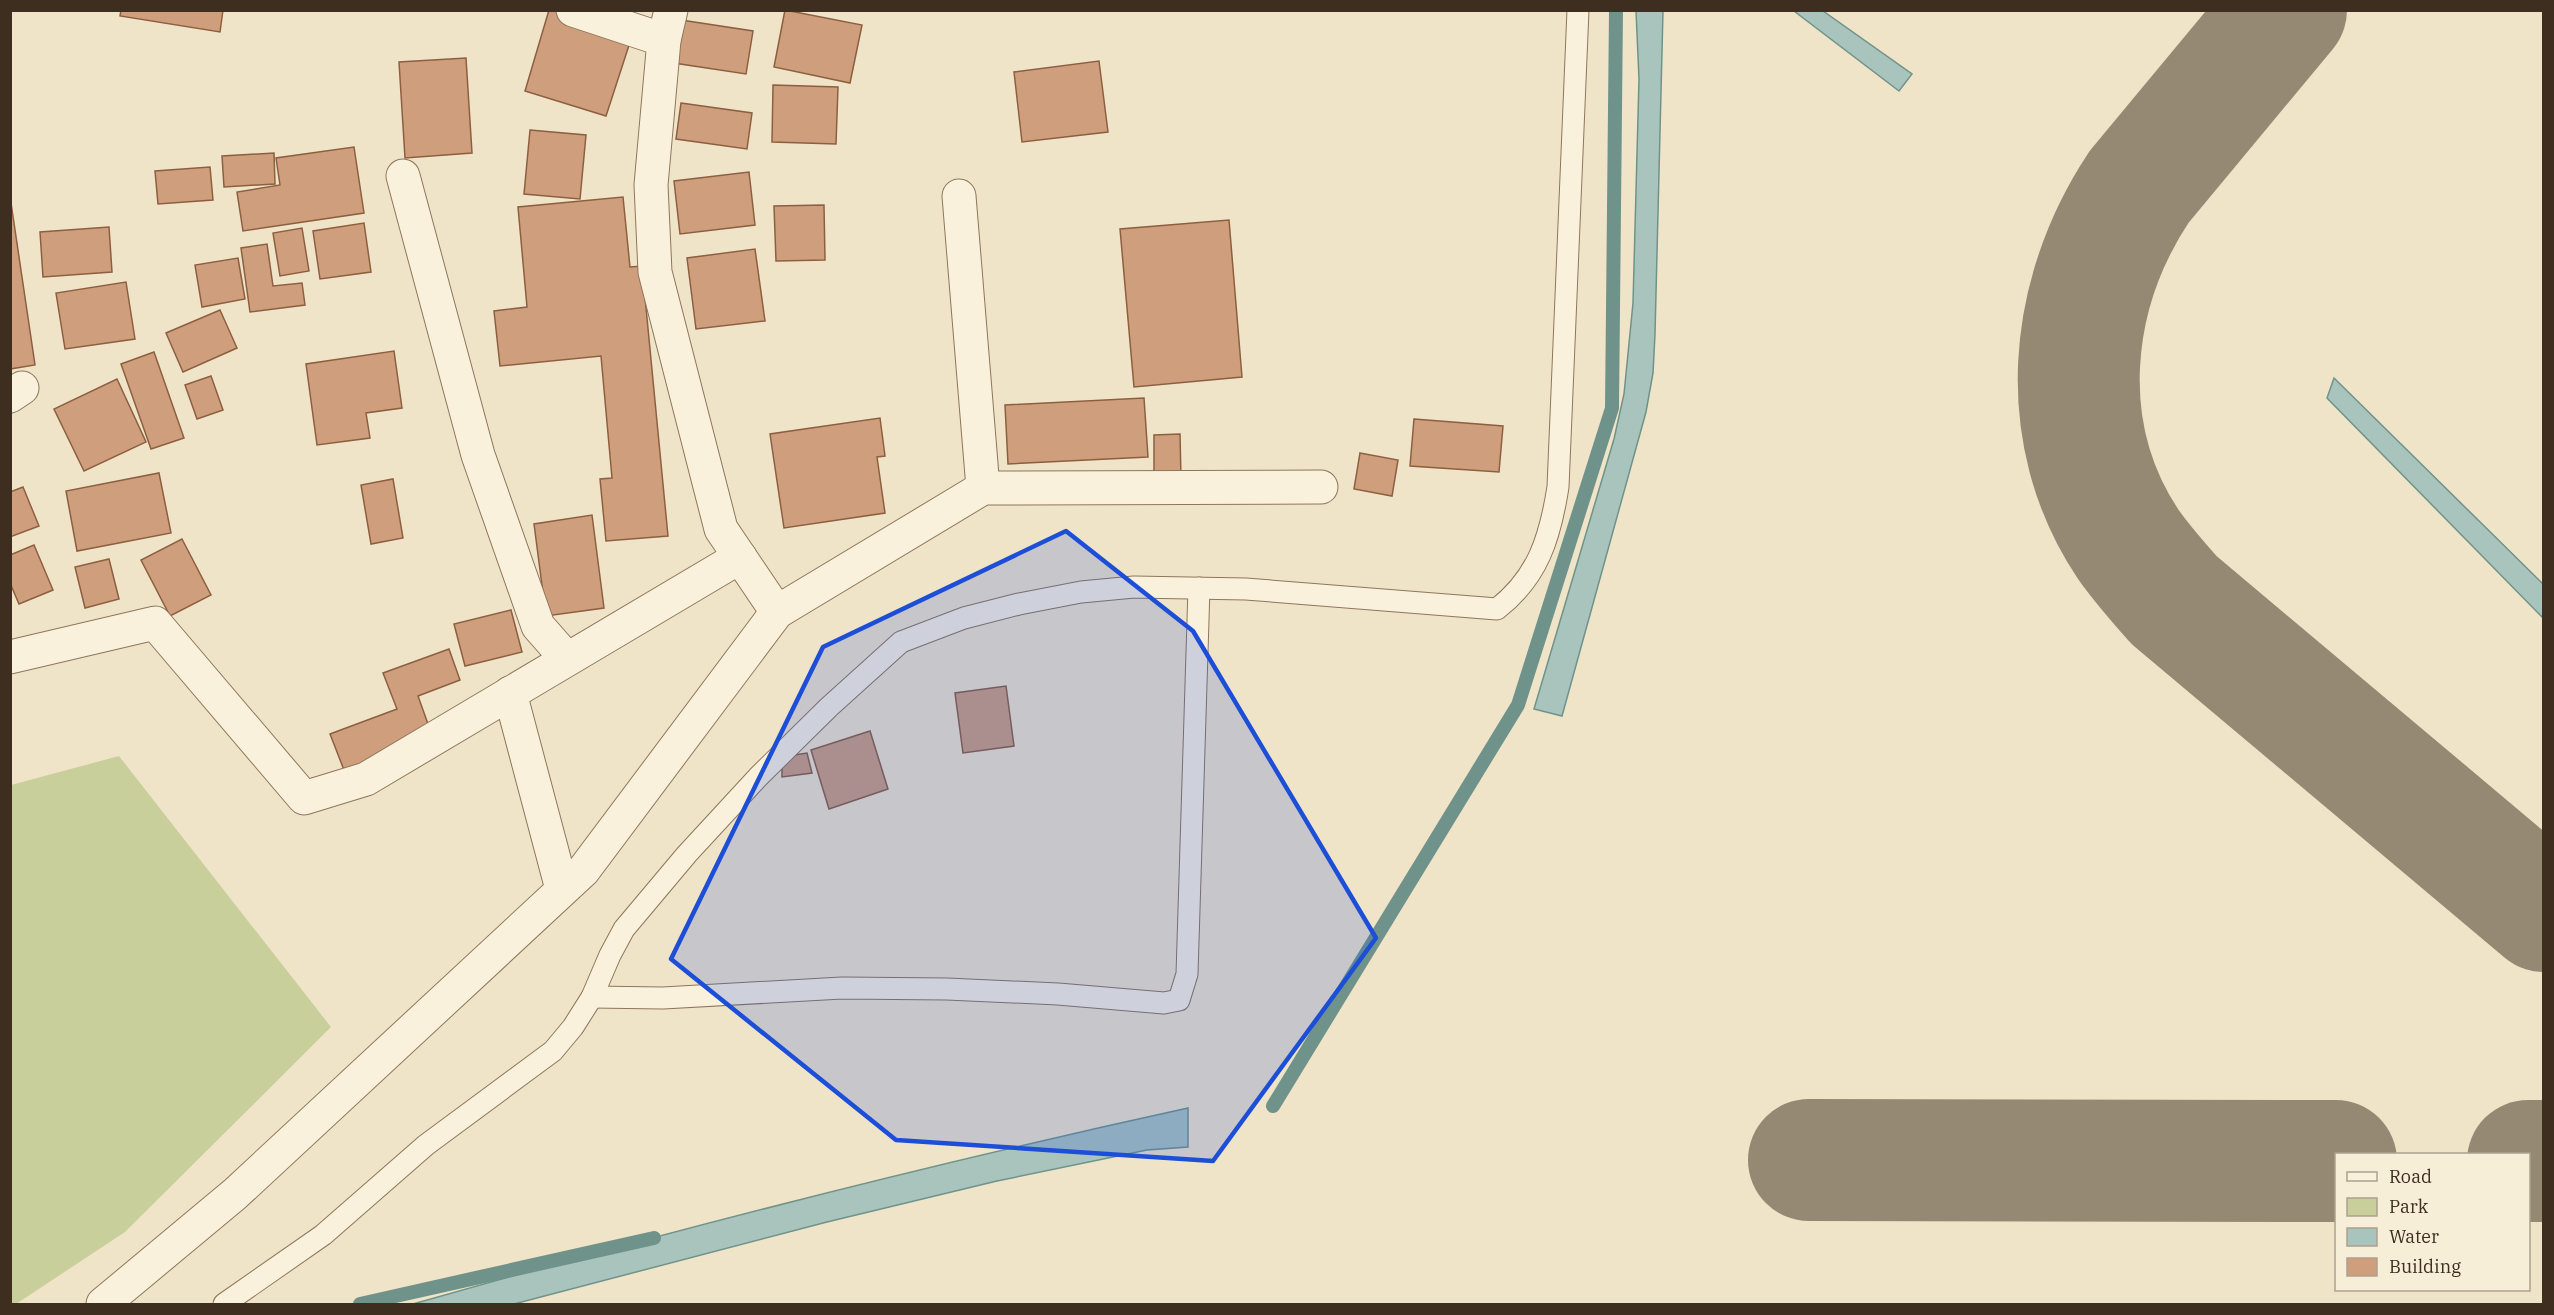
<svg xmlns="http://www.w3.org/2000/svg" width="2554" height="1315" viewBox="0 0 2554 1315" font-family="'IBM Plex Serif',serif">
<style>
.green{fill:#c9cf9b}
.water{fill:#a9c4bc;stroke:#6f938a;stroke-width:1.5}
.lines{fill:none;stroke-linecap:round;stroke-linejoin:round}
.stream{stroke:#6f938a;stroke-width:14}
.taxiway{stroke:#968974;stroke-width:122}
.building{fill:#cf9f7d;stroke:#8d5f41;stroke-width:1.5}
.lane-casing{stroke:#8d765c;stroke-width:23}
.street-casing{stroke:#8d765c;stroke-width:35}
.lane{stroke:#faf1dc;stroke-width:21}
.street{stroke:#faf1dc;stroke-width:33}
.marked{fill:#1d4ed8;fill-opacity:0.2;stroke:#1d4ed8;stroke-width:4.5;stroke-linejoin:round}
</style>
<rect width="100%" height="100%" fill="#f0e4c8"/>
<polygon class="green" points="119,756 331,1027 125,1232 16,1304 11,1304 11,785"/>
<g class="water">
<polygon points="1636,11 1663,11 1655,334 1653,373 1646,412 1562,716 1534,709 1614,439 1624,394 1633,303 1639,79"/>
<polygon points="1794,11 1823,11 1912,74 1899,91"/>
<polygon points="2334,378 2543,584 2543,618 2327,398"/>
<path d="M 1188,1108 L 1188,1147 L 1147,1150 L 997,1181 L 827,1222 L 514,1304 L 413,1304 C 669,1231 927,1165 1188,1108 Z"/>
</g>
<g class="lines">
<g class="stream">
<polyline points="1273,1106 1518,705 1612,408 1616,10"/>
<polyline points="360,1304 654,1238"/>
</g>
<g class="taxiway">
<path d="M 2286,10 L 2139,187 C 2068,294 2054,433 2128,544 C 2142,564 2158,582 2174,600 L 2544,911"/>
<polyline points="1809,1160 2336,1161"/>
<polyline points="2528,1161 2544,1161"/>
</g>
</g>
<g class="building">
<polygon points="121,10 223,10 220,32 120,16"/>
<polygon points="549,10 558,10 633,33 606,116 525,91"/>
<polygon points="785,10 862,25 850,83 774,67"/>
<polygon points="681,20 753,31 746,74 674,63"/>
<polygon points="466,58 472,153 405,158 399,62"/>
<polygon points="1099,61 1108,132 1022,142 1014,72"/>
<polygon points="773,85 838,87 836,144 772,142"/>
<polygon points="681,103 752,113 747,149 676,139"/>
<polygon points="530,130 586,135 580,199 524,194"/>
<polygon points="354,147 364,213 243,231 237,192 280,185 276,158"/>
<polygon points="274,153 275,184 224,187 222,156"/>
<polygon points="210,167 213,200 158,204 155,171"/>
<polygon points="749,172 755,225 680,234 674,181"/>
<polygon points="10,196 35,365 10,369"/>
<polygon points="623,197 630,267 642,266 668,536 606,541 600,479 612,478 601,356 500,366 494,311 527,307 518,207"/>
<polygon points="824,205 825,260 776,261 774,206"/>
<polygon points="1229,220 1242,377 1134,387 1120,229"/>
<polygon points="364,223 371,272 320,279 313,231"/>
<polygon points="109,227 112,272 43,277 40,232"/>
<polygon points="302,228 309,271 280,276 273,233"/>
<polygon points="267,244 273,286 302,283 305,305 250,312 241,248"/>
<polygon points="755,249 765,321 696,329 687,258"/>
<polygon points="238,258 245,299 202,307 195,265"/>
<polygon points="126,282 135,339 65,349 56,293"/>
<polygon points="220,310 237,348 183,372 166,333"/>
<polygon points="394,351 402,408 366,413 370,438 317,445 306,364"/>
<polygon points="154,352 184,438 151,449 121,364"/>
<polygon points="211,376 223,410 197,419 185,385"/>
<polygon points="117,379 146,442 84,471 54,409"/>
<polygon points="1144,398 1148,457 1008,464 1005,405"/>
<polygon points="880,418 885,456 877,457 885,513 784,528 770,434"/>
<polygon points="1414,419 1503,426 1499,472 1410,466"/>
<polygon points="1180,434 1181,479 1154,479 1154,435"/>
<polygon points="1360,453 1398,460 1392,496 1354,489"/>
<polygon points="159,473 171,533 77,551 66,491"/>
<polygon points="393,479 403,538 371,544 361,485"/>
<polygon points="23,487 39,526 10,537 10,492"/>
<polygon points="592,515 604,608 546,616 534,524"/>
<polygon points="182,539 211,595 170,616 141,560"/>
<polygon points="34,545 53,590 19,604 10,583 10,555"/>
<polygon points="109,559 119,599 85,608 75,567"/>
<polygon points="511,610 522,652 465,666 454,624"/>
<polygon points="449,649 460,680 418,696 433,738 344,770 330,734 397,709 383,673"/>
<polygon points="1006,686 1014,746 963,753 955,693"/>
<polygon points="870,731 888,789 829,809 811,750"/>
<polygon points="807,753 812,773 782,777 782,757"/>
</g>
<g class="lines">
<g class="lane-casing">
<g id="lane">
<polyline points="592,997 663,998 842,988 947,989 1058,994 1164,1003 1179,1000 1187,974 1199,588"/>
<path d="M 224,1304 L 323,1235 L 426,1145 L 553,1051 L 573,1027 L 592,997 L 610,955 L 624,929 L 687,854 L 758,777 L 829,707 L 901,642 L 964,618 L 1019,604 L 1081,592 L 1134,587 L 1246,589 L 1497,609 C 1538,577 1550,538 1558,487 L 1578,10"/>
</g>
</g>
<g class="street-casing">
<g id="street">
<polyline points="573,10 664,40"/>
<polyline points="671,10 664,40 651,185 655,272 721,529 777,612"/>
<polyline points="403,176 478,455 538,626 567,659"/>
<polyline points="959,196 983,488"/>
<polyline points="10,396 22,388"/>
<polyline points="10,657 155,623 304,798 366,779 740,557"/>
<polyline points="510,693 562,889"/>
<polyline points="103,1304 235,1194 583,871 777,612 983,488 1321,487"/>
</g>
</g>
<use href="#lane" class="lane"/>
<use href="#street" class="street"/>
</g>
<path class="marked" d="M 1066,531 L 1193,631 L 1376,938 L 1213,1161 L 896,1140 L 671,959 L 823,647 Z"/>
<rect width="2554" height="1315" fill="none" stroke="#3d2e20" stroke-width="24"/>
<rect x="2335" y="1153" width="195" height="138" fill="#f7eed8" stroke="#ada18e" stroke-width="1.5"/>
<rect x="2347" y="1172" width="30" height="9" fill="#faf1dc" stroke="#ada18e" stroke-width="1.5"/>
<text x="2389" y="1183" font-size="18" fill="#3d2e20">Road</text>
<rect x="2347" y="1198" width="30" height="18" fill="#c9cf9b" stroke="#ada18e" stroke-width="1.5"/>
<text x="2389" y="1213" font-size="18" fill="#3d2e20">Park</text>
<rect x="2347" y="1228" width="30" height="18" fill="#a9c4bc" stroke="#ada18e" stroke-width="1.5"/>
<text x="2389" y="1243" font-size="18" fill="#3d2e20">Water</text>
<rect x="2347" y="1258" width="30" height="18" fill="#cf9f7d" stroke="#ada18e" stroke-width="1.5"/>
<text x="2389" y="1273" font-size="18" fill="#3d2e20">Building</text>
</svg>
